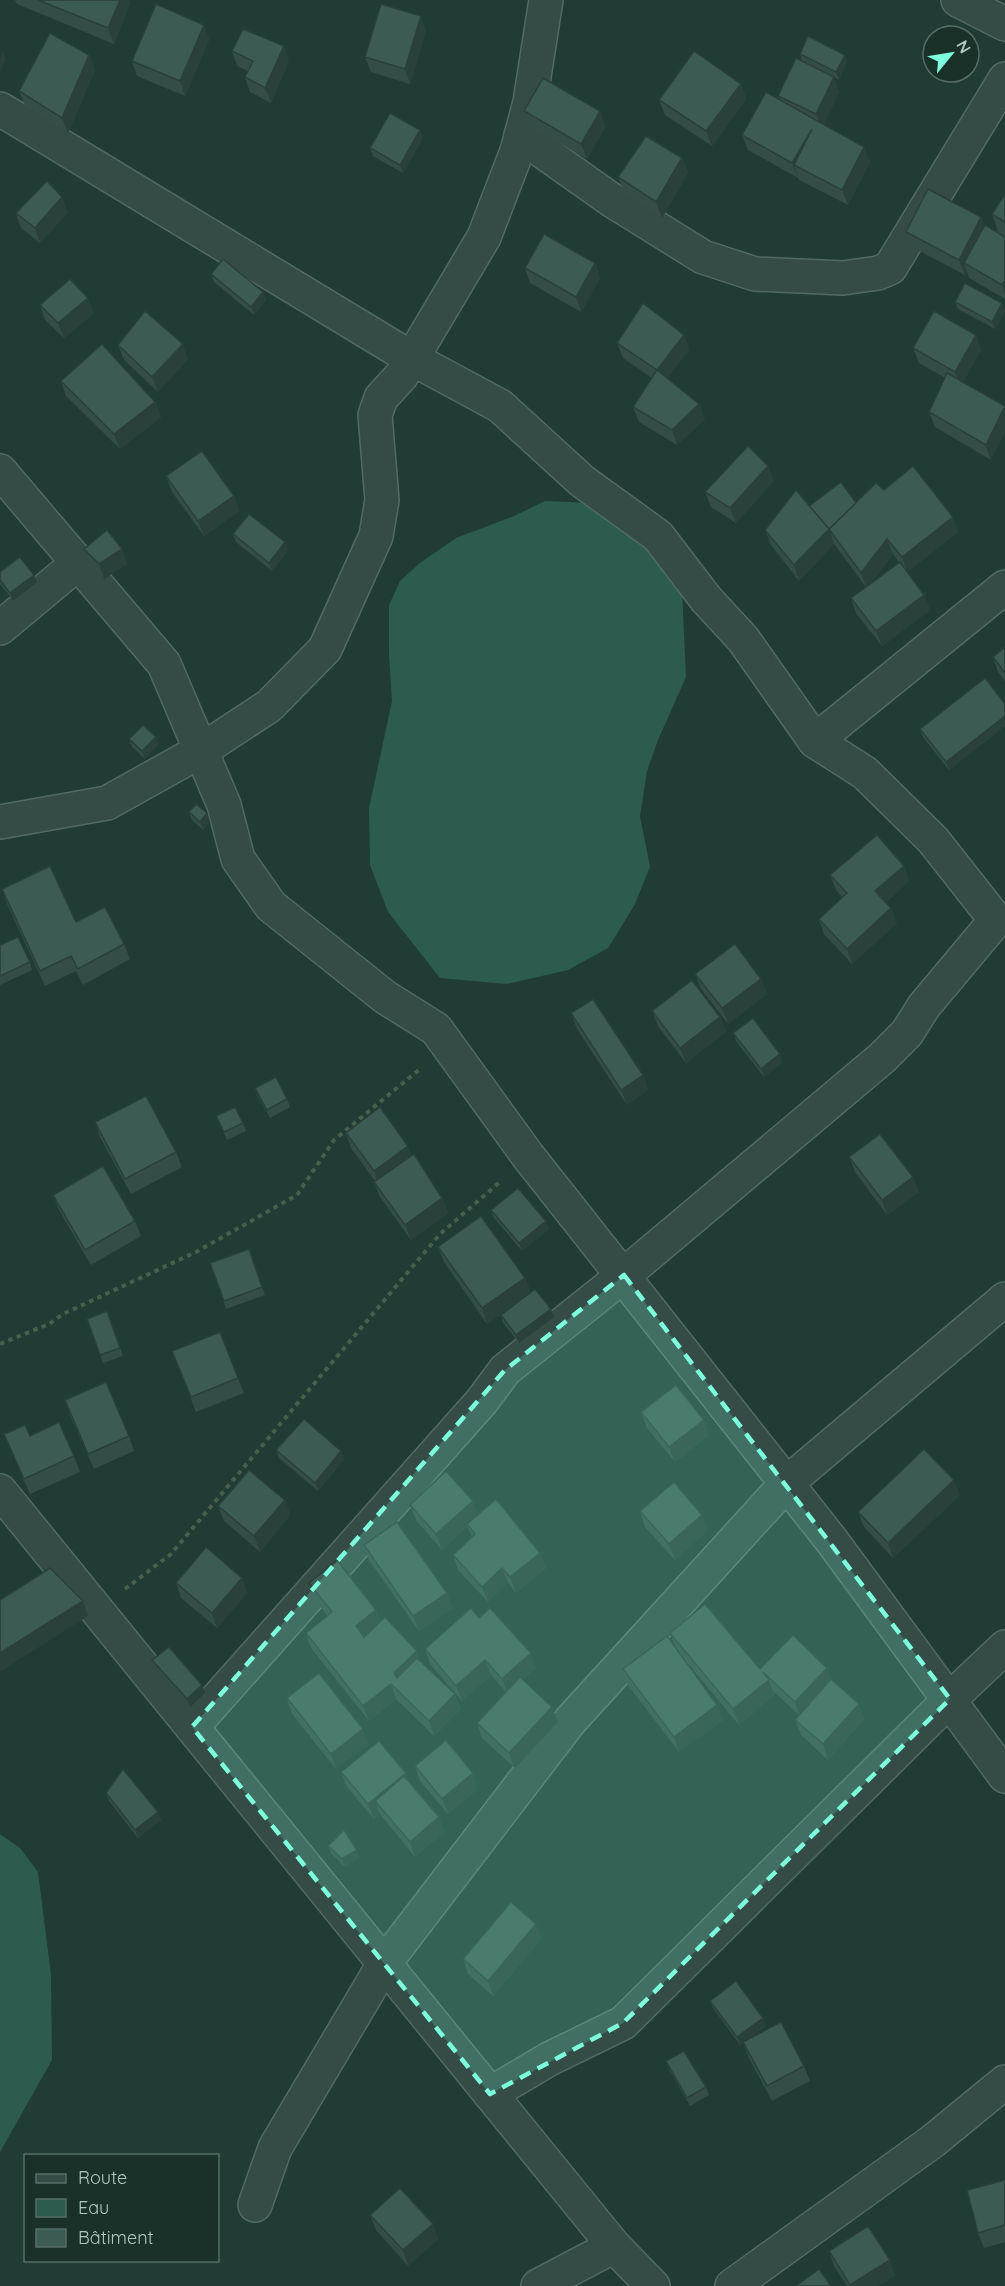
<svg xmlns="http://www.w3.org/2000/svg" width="1005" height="2286" viewBox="0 0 1005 2286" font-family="Quicksand,sans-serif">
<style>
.water{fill:#2c5c4e}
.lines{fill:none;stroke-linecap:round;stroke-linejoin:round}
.minor-casing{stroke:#526a63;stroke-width:36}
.path{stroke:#47604d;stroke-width:4;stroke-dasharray:4.5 4.5;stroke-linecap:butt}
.minor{stroke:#344c45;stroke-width:33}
.wall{fill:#344e47;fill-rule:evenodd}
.shaded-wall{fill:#2a403a}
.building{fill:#3c5b53;stroke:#2a403a;stroke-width:1.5}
.marked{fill:#7dffdd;fill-opacity:0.2;stroke:#7dffdd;stroke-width:4.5;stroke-dasharray:12 8;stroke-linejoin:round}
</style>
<rect width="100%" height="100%" fill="#203c34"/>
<g class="water">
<polygon points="545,501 594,503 645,545 682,590 686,677 658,740 647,771 640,816 650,867 634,906 608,948 568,970 507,984 440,978 388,912 370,865 369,808 392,701 389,655 389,605 400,581 420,563 456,538 514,516"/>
<polygon points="0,1834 20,1848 38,1872 51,1975 52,2060 0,2152"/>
</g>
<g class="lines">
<g class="minor-casing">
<g id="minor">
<polyline points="958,0 1005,24"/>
<polyline points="0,109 411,358 500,406 582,481 658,536 706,599 743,639 815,741 865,773 933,840 996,920 924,1006 907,1033 882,1058 624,1275 505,1370 482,1401 192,1727"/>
<polyline points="521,136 613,201 703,257 755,274 843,278 878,273 890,268 1005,79"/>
<polyline points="0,471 164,664 224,805 238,859 271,906 385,997 436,1029 528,1156 832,1541 1005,1776"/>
<polyline points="0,628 78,563"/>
<polyline points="815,741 1005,587"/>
<polyline points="0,822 107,803 202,750 269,706 325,649 376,536 382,500 375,415 381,398 402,375 484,237 517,151 530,102 546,0"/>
<polyline points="0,1491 614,2246 653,2286"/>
<polyline points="490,2094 549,2059 623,2023 950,1699 1005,1647"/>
<polyline points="255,2205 275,2148 384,1964 570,1721 788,1482 1005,1299"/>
<polyline points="538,2286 614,2246"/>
<polyline points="732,2286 933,2141 1005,2082"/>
</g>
</g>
<g class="path">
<polyline points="0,1344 49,1324 63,1314 196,1252 297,1195 334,1140 420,1069"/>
<polyline points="125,1589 171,1554 440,1234 501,1181"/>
</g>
<use href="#minor" class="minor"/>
</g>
<g class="wall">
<polygon points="15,0 129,0 130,3 114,44 17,4"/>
<polygon points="204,25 209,40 185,96 137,76 132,61"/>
<polygon points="426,31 410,84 371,72 365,57"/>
<polygon points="232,51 289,61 271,103 250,92 245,77 248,71 237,66"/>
<polygon points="800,54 845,55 847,62 839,80 834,77 839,92 824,124 870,162 848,205 799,180 798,178 748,150 742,135 779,99 778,96 802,61"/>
<polygon points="89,55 95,70 68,133 25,106 19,91"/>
<polygon points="741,84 746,99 712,146 665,115 659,100"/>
<polygon points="524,111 600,111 605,127 587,159 529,126"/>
<polygon points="423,138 403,173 373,156 370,148"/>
<polygon points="682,158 688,173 662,218 624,192 618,177"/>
<polygon points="1005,194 1005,299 969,278 967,272 965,275 912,247 906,232 985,226 999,234 992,214"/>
<polygon points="68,212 40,243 21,228 16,213"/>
<polygon points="595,263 600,278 581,312 530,283 525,268"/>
<polygon points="211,274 263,292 266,300 254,315 214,282"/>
<polygon points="955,302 1005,311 995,329 958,309"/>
<polygon points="40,305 94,313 64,338 45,320"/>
<polygon points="684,335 689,350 667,378 699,404 705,419 677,445 639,422 633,407 652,378 623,358 617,343"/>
<polygon points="976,335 981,350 963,382 991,460 935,427 929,412 945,378 919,363 913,348"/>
<polygon points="118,345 188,359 158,392 124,360"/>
<polygon points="61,381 155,402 161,417 120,449 66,396"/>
<polygon points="768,466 774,481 736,523 711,507 705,492"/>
<polygon points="166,476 234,496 239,511 204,536 172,492"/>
<path d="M 884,490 L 958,532 L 907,572 L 924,595 L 930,610 L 882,646 L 856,613 L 851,598 L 866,587 L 834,544 L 799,581 L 771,545 L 765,530 L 809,506 L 856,503 ZM 893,554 L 899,562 L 872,582 Z"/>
<polygon points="233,534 285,542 288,550 272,571 236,542"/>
<polygon points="84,549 122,549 127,564 104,579 90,564"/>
<polygon points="0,572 34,575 37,582 13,601 0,584"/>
<polygon points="1005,647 1005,681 998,672 993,657"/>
<polygon points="1005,704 1005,726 949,770 923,737 920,729"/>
<polygon points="156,737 158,745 145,759 132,747 129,739"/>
<polygon points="189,812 210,821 203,830 192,820"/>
<polygon points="904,866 909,881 886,902 891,908 897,923 852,964 824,934 819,919 842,897 836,890 830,875"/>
<polygon points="2,889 124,944 130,959 83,985 76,971 45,986 7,904"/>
<polygon points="0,945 30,962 32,970 0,985"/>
<polygon points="695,974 761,979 767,994 728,1024 701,989"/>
<polygon points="652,1011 720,1017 726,1032 686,1063 658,1026"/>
<polygon points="571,1013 643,1075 648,1090 627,1105 577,1029"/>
<polygon points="733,1033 783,1062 764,1077 736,1041"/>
<polygon points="255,1088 287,1099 290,1107 270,1118 258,1096"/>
<polygon points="216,1116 243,1123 246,1131 227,1140"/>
<polygon points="95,1122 176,1152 182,1167 131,1194 100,1137"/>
<polygon points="346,1133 412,1156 442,1198 448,1213 411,1240 380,1197 374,1182 375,1181 351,1148"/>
<polygon points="849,1157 919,1192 887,1215 855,1172"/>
<polygon points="53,1195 135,1221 141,1236 91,1265 59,1210"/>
<polygon points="491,1210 549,1229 522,1251 494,1218"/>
<polygon points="438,1247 525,1278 531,1293 487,1324 444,1262"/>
<polygon points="249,1249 265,1295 226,1309 210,1263"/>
<polygon points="107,1311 123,1356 103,1363 87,1319"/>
<polygon points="501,1315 554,1317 519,1343 503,1323"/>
<polygon points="172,1351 238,1378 244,1393 196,1412"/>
<polygon points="65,1400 129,1436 134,1451 94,1469 70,1415"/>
<polygon points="641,1412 709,1435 675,1462 647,1428"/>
<polygon points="4,1434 30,1436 74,1456 80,1472 30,1494 10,1449"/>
<polygon points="276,1450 341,1451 344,1459 318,1491 279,1458"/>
<polygon points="960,1495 893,1558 864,1527 858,1512"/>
<polygon points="285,1500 290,1515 260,1552 224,1521 218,1506"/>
<polygon points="410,1505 478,1514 540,1553 546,1568 516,1593 508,1583 488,1602 458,1570 453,1555 472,1537 467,1526 442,1550 416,1520"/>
<polygon points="640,1511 708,1530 675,1560 645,1527"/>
<polygon points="364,1545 453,1608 419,1631 369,1560"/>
<polygon points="242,1578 247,1593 217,1628 181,1598 176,1583"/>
<polygon points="309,1583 376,1610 380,1622 421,1661 461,1709 434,1736 396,1699 369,1721 311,1648 306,1633 328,1616 314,1599"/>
<polygon points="479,1618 536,1668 523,1680 552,1707 558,1722 515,1768 482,1738 477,1723 506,1692 491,1675 462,1701 430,1664 425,1649"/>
<polygon points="670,1633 760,1669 827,1668 832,1680 859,1704 864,1719 828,1760 801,1735 795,1720 799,1715 773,1691 774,1695 739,1725 676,1649 717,1705 723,1720 679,1752 628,1685 623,1669 676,1648"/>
<polygon points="152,1660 202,1685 205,1693 190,1707 155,1668"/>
<polygon points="287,1698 369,1744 336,1769 292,1714"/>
<polygon points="415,1766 478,1789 448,1814 420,1781"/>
<polygon points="341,1772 406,1773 409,1782 439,1817 444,1832 415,1857 380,1814 374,1819 347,1787"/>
<polygon points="106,1793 158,1812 161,1820 138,1838 109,1801"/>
<polygon points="328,1846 359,1858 345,1867 331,1853"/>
<polygon points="541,1939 493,1996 468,1974 463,1959"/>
<polygon points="710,2001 766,2026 745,2041 804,2066 810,2081 772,2101 749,2058 743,2043 740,2045 713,2008"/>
<polygon points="666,2061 706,2087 709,2095 690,2106 669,2069"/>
<polygon points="1005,2180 1005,2242 984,2248 978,2233"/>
<polygon points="370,2215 438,2239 408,2266 376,2230"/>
<polygon points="829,2251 895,2275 878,2286 847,2286 834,2266"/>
</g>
<g class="shaded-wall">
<polygon points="120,0 129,0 130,3 114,44 108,28"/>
<polygon points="421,16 426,31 410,84 405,69"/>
<polygon points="204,25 209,40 185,96 180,81"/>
<polygon points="284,46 289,61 271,103 265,88"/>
<polygon points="3,52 6,60 0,71 0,58"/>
<polygon points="89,55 95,70 68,133 62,118"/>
<polygon points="845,55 847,62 839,80 836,72"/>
<polygon points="834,77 839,92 822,130 816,114"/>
<polygon points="741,84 746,99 712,146 706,131"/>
<polygon points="600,111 605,127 587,159 581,144"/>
<polygon points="812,129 794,165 798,178 792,163"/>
<polygon points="420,130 423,138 403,173 400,165"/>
<polygon points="864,147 870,162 848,205 842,190"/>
<polygon points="682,158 688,173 662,218 656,202"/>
<polygon points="62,197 68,212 40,243 35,228"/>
<polygon points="981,217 987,232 964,263 967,272 965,275 959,260"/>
<polygon points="595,263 600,278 581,312 576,297"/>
<polygon points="1005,280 1005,295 1002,285"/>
<polygon points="263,292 266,300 254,315 251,307"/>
<polygon points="88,298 94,313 64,338 58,323"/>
<polygon points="1002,303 1005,311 995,329 992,322"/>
<polygon points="684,335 689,350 662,385 657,370"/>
<polygon points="976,335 981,350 961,387 955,372"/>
<polygon points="183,344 188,359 158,392 152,377"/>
<polygon points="155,402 161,417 120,449 114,434"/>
<polygon points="699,404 705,419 677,445 672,430"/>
<polygon points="1005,406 1005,432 991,460 986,445"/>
<polygon points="768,466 774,481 736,523 730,508"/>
<polygon points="234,496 239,511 204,536 198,521"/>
<polygon points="953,517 958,532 907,572 902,557"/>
<polygon points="829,529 834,544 799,581 794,565"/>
<polygon points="887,539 893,554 867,589 861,573"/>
<polygon points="285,542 288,550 272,571 269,563"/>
<polygon points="122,549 127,564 104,579 99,564"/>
<polygon points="34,575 37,582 13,601 10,593"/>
<polygon points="924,595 930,610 882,646 876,631"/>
<polygon points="1005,716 1005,726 949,770 946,762"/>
<polygon points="156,737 158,745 145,759 142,751"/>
<polygon points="207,813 210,821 203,830 200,822"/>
<polygon points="904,866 909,881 881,906 875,891"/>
<polygon points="891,908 897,923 852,964 847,949"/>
<polygon points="761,979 767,994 728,1024 722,1008"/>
<polygon points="720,1017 726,1032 686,1063 680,1048"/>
<polygon points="780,1054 783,1062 764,1077 761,1069"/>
<polygon points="643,1075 648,1090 627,1105 621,1090"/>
<polygon points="408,1146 413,1161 379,1186 374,1171"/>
<polygon points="913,1177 919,1192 887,1215 882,1200"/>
<polygon points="442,1198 448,1213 411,1240 405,1225"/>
<polygon points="546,1221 549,1229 522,1251 519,1243"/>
<polygon points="525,1278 531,1293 487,1324 482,1308"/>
<polygon points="551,1309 554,1317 519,1343 516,1335"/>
<polygon points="704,1420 709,1435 675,1462 669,1447"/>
<polygon points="341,1451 344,1459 318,1491 315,1483"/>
<polygon points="954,1480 960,1495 893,1558 888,1543"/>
<polygon points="285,1500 290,1515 260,1552 254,1536"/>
<polygon points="473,1501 478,1516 467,1524 467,1526 442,1550 436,1534"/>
<polygon points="702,1515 708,1530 675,1560 669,1544"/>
<polygon points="540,1553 546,1568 516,1593 510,1577"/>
<polygon points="502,1568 508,1583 488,1602 482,1587"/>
<polygon points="242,1578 247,1593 217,1628 212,1613"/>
<polygon points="447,1593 453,1608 419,1631 413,1616"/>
<polygon points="83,1601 88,1616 0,1672 0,1653"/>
<polygon points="376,1610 382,1625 361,1641 356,1626"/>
<polygon points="417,1651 422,1666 399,1688 394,1673"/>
<polygon points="531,1653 536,1668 508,1694 502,1679"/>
<polygon points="485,1660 491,1675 462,1701 456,1686"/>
<polygon points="827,1668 833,1683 800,1717 795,1702"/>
<polygon points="769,1680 774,1695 739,1725 733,1709"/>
<polygon points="391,1684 396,1699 369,1721 363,1706"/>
<polygon points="202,1685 205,1693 190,1707 187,1699"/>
<polygon points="455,1694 461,1709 434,1736 429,1721"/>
<polygon points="859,1704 864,1719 828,1760 823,1744"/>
<polygon points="717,1705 723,1720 679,1752 674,1737"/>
<polygon points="552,1707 558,1722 515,1768 509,1753"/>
<polygon points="363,1729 369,1744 336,1769 331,1754"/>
<polygon points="406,1773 411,1788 375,1801 380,1814 374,1819 368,1804"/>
<polygon points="473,1773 478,1789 448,1814 442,1799"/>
<polygon points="158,1812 161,1820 138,1838 135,1830"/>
<polygon points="439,1817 444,1832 415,1857 410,1842"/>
<polygon points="357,1850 359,1858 345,1867 342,1859"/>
<polygon points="536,1924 541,1939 493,1996 488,1981"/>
<polygon points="763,2018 766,2026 740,2045 737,2037"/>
<polygon points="433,2224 438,2239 408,2266 403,2250"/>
<polygon points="890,2260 895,2275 878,2286 851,2286 850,2285"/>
</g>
<g class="building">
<polygon points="38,0 120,0 108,28"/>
<polygon points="156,4 204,25 180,81 132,61"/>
<polygon points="381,4 421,16 405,69 365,57"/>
<polygon points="243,29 284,46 265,88 245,77 253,61 232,51"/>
<polygon points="50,33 89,55 62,118 19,91"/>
<polygon points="808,36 845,55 836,72 800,54"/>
<polygon points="694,51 741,84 706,131 659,100"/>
<polygon points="796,58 834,77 816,114 778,96"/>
<polygon points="543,78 600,111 581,144 524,111"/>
<polygon points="766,92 864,147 842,190 794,165 812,129 792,163 742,135"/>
<polygon points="390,113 420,130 400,165 370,148"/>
<polygon points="646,136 682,158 656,202 618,177"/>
<polygon points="47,181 62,197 35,228 16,213"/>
<polygon points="928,189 981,217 959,260 906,232"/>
<polygon points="1005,194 1005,222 992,214"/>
<polygon points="985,225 1005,237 1005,280 1002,285 964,263"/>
<polygon points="544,234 595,263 576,297 525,268"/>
<polygon points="223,259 263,292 251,307 211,274"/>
<polygon points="70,279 88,298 58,323 40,305"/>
<polygon points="965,283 1002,303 992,322 955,302"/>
<polygon points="643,303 684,335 657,370 699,404 672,430 633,407 657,370 617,343"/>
<polygon points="145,311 183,344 152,377 118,345"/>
<polygon points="934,311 976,335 955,372 913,348"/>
<polygon points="102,344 155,402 114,434 61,381"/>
<polygon points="947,373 1005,406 986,445 929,412"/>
<polygon points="748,446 768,466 730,508 705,492"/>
<polygon points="202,451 234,496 198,521 166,476"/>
<polygon points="913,466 953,517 902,557 887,539 861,573 829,529 876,483 884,490"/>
<polygon points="841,482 856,503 829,529 831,537 829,529 809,506"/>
<polygon points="796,490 829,529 794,565 765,530"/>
<polygon points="249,514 285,542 269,563 233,534"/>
<polygon points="107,530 122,549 99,564 84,549"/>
<polygon points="20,557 34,575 10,593 0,580 0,572"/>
<polygon points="900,562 924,595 876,631 851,598"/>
<polygon points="1005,647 1005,673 993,657"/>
<polygon points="985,678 1005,704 1005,716 946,762 920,729"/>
<polygon points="143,725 156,737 142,751 129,739"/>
<polygon points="196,804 207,813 200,822 189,812"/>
<polygon points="877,835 904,866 875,891 891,908 847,949 819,919 847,893 830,875"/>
<polygon points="50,866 76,922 105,907 124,944 78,969 71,956 40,971 2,889"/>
<polygon points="18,937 30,962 0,976 0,945"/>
<polygon points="735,944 761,979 722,1008 695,974"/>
<polygon points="692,980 720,1017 680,1048 652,1011"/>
<polygon points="593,999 643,1075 621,1090 571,1013"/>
<polygon points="753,1018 780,1054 761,1069 733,1033"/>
<polygon points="276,1077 287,1099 267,1110 255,1088"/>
<polygon points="146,1096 176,1152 125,1179 95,1122"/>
<polygon points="235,1107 243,1123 224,1132 216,1116"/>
<polygon points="380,1107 408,1146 374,1171 346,1133"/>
<polygon points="880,1134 913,1177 882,1200 849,1157"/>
<polygon points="414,1154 442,1198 405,1225 374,1182"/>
<polygon points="103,1166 135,1221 85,1250 53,1195"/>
<polygon points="518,1188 546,1221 519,1243 491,1210"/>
<polygon points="481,1216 525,1278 482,1308 438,1247"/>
<polygon points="249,1249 262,1287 224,1301 210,1263"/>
<polygon points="535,1289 551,1309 516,1335 501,1315"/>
<polygon points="107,1311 120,1348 100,1355 87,1319"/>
<polygon points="220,1332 238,1378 191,1397 172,1351"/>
<polygon points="106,1382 129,1436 88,1454 65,1400"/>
<polygon points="676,1385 704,1420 669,1447 641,1412"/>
<polygon points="304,1419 341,1451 315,1483 276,1450"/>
<polygon points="59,1422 74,1456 24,1479 4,1434 25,1425 30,1436"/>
<polygon points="924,1449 954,1480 888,1543 858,1512"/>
<polygon points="249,1470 285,1500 254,1536 218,1506"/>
<polygon points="446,1471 473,1501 436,1534 410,1505"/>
<polygon points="674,1482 702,1515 669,1544 640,1511"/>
<polygon points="496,1499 540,1553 510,1577 502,1568 482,1587 453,1555 475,1534 467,1524"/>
<polygon points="397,1522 447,1593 413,1616 364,1545"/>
<polygon points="206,1547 242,1578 212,1613 176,1583"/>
<polygon points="337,1560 376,1610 356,1626 364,1637 385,1617 417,1651 394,1673 397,1678 417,1658 455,1694 429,1721 391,1684 363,1706 306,1633 332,1612 309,1583"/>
<polygon points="50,1568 83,1601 0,1653 0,1600"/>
<polygon points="705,1604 760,1669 793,1635 827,1668 795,1702 763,1672 769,1680 733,1709 670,1633"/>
<polygon points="471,1608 479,1618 490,1608 531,1653 502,1679 485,1660 456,1686 425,1649"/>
<polygon points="667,1636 717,1705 674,1737 623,1669"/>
<polygon points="169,1647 202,1685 187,1699 152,1660"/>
<polygon points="319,1673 363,1729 331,1754 287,1698"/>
<polygon points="520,1677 552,1707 509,1753 477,1723"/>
<polygon points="831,1679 859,1704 823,1744 795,1720"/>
<polygon points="446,1740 473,1773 442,1799 415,1766"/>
<polygon points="379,1741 406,1773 368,1804 341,1772"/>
<polygon points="123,1769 158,1812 135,1830 106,1793"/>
<polygon points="404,1776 439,1817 410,1842 375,1801"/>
<polygon points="344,1830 357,1850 342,1859 328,1846"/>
<polygon points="511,1902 536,1924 488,1981 463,1959"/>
<polygon points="736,1981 763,2018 737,2037 710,2001"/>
<polygon points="781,2022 804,2066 767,2086 743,2042"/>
<polygon points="684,2051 706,2087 687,2098 666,2061"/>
<polygon points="1005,2180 1005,2225 978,2233 967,2190"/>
<polygon points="400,2188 433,2224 403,2250 370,2215"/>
<polygon points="868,2226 890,2260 850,2285 829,2251"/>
<polygon points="819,2269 831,2286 796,2286"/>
</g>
<path class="marked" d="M 624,1275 L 950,1699 L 623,2023 L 490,2094 L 192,1727 L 505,1370 Z"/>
<rect x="24" y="2154" width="195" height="108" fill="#1a312a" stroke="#566d67" stroke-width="1.5"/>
<rect x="36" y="2174" width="30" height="9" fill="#344c45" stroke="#566d67" stroke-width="1.5"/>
<text x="78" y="2184" font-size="18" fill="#afc8c2">Route</text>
<rect x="36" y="2199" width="30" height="18" fill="#2c5c4e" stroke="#566d67" stroke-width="1.5"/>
<text x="78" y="2214" font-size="18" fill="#afc8c2">Eau</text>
<rect x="36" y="2229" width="30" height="18" fill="#3c5b53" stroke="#566d67" stroke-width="1.5"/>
<text x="78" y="2244" font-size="18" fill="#afc8c2">Bâtiment</text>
<g transform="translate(951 54) rotate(60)"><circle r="28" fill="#1a312a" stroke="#566d67" stroke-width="1.5"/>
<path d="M0-4.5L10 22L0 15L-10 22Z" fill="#7dffdd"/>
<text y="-9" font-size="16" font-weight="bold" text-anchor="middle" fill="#afc8c2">N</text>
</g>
</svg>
